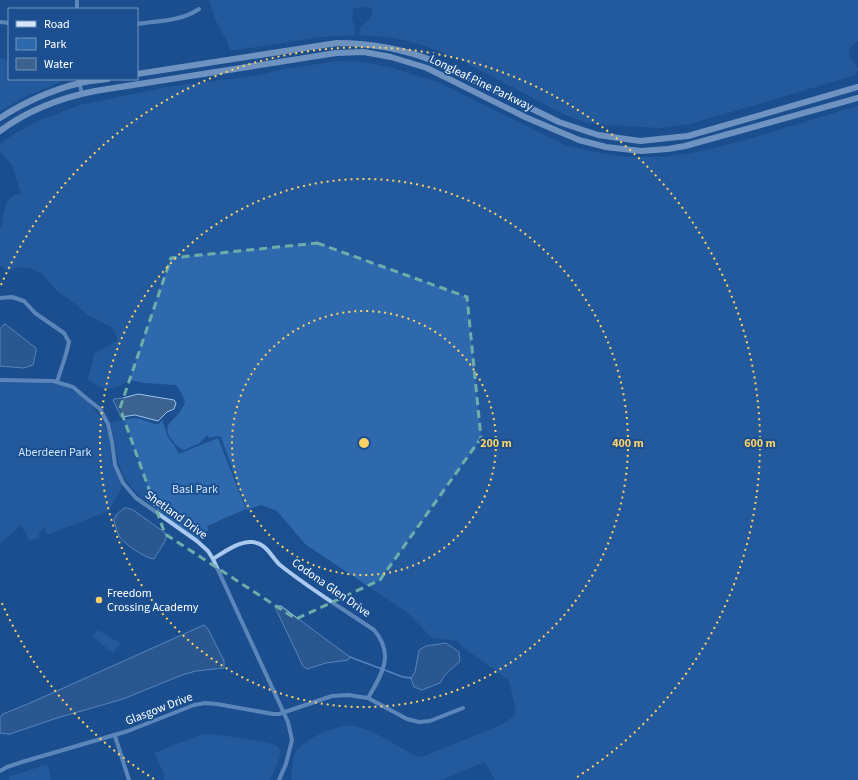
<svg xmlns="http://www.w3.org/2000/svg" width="858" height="780" viewBox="0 0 858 780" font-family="'Source Sans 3',sans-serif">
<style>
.green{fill:#2e69ad}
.water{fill:#3c6290;stroke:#9cc4f0}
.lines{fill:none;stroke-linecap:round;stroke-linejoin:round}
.stream{stroke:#9cc4f0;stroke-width:1.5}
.minor{stroke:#a9c9ee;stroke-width:4}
.secondary{stroke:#d6e6fa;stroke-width:6}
.marked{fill:none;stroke:#6fada8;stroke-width:3;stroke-dasharray:8 5;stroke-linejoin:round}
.ring{fill:none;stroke:#ffd166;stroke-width:2;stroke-dasharray:2 4}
.poi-dot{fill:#ffd166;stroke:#1b4f8f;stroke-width:1.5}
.labels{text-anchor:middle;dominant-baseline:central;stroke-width:4;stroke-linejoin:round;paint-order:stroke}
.street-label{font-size:12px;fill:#fff;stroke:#1b4f8f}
.park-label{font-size:12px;fill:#cfe3fa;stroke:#1b4f8f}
.poi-label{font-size:12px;fill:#fff;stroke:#1b4f8f;text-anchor:start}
.centre{fill:#ffd166;stroke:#1b4f8f;stroke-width:2}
.ring-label{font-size:12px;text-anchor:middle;font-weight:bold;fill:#ffd166;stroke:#1b4f8f;stroke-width:4;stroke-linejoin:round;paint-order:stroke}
</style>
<rect width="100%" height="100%" fill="#1b4f8f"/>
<g class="green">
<path d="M 209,0 L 858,0 L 858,41 C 841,52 851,57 858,69 L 856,75 L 690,124 L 660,128 L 606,125 L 585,122 L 565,115 L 459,59 L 428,47 L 408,41 L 387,37 L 359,35 L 360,28 C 366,22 373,18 372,8 L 367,7 L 353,8 L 352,20 L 355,27 L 355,35 L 321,37 L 237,50 L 230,50 L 227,41 L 216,21 Z"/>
<polygon points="0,58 9,61 9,79 62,79 62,81 25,97 0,111"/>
<path d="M 338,61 L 364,62 L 389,67 L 440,83 L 565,145 C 592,152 620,158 649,157 C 676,157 703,151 730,144 C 773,133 815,118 858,106 L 858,780 L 495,780 L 485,762 L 442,780 L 292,780 L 291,776 C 292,769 293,759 296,752 C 303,739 339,723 353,726 C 372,729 399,747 417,757 L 424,756 L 501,725 L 512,718 L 516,711 L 509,680 L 461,646 L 457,641 L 432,638 L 408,613 L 305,544 L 277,511 L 261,505 L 247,510 L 221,437 L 217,436 L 209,438 L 207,435 L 200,443 L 184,450 C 179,448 175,445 172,440 C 162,427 170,423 178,414 C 181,411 183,407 185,403 L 182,394 L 176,385 L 144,383 L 129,380 C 114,391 105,391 88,380 L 94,354 L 117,341 L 116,333 L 111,327 L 88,315 L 69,299 L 58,292 L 42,274 L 32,269 L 19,267 L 9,271 L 0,265 L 0,227 L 1,227 L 3,216 L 7,201 L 16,194 L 21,194 L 12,165 L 0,151 L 0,144 L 14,134 L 38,121 L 80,105 L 168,87 L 259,75 L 285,69 Z"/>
<path d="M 0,382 C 16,383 33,381 49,383 C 77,387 101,408 108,435 C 111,444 110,454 112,463 C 114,470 120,478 121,486 L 121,490 L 108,511 L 47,535 L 44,527 L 39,534 L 39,538 L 30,541 L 21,525 L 0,544 Z"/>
<path d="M 133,418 L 141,419 L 154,424 L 159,424 L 162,420 L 168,437 L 174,445 L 179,454 L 218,438 L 246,509 L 207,526 L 208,530 L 200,540 C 177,523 133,498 122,473 C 115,457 117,439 110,423 Z"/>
<polygon points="98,630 114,640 115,639 121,643 113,653 93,637"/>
<path d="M 202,734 C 226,735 250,740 273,744 C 275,745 278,746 279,748 C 283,755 273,774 269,780 L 164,780 L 164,773 L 154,753 Z"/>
<polygon points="46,765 48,766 51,780 9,780 11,776"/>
</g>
<g class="water">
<polygon points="5,324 36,348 36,351 33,365 24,368 0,366 0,329 3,325"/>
<polygon points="138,394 174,400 176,403 174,409 167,412 158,421 135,415 121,417 113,400 114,399 123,398"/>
<path d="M 124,508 L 127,508 L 133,510 L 164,532 C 165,534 167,536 166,538 C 166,542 156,554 154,559 C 146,559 123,543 119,536 C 117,531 115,525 114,520 L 116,515 Z"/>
<polygon points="277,606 281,606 350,657 348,660 326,663 307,669 303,666 275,607"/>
<polygon points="204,625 208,629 224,661 224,668 196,671 182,675 123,699 57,718 10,734 0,733 0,718 3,714 30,703"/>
<polygon points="446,643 459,652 460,661 445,675 440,683 422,690 414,687 411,678 415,672 419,650 426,646"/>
</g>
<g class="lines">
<polyline class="stream" points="350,657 403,677 411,678"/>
<g class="minor">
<polyline points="77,9 77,0"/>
<polyline points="0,22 9,23"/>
<path d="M 137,24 C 157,21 182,21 199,9"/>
<polyline points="78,79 82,93"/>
<polyline points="0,298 12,297 24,301 35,313 64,333 69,342 66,354 57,382"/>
<polyline points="0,380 53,381 73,387 86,398 100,409 108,424 112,442 115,465 123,483 136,498 197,541 208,551 213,559 288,722 292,740 286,764 279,780"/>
<path d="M 213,559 C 224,552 239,541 252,542 C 267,543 271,557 280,565 C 310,589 343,609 374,630 C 395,654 382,674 368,698"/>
<polyline points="115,736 129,780"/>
<polyline points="0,771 7,767 22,762 128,731 194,705 205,703 217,704 273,714 279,714 332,696 348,695 368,698 407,719 419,722 430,721 463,708"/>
</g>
<g class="secondary">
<path d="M 137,74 L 337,43 C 372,43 404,49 436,62 L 559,122 L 598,135 L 640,141 L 688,136 L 858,87"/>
<path d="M 0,118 C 23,103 52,90 80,83 C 89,81 99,80 108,79"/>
<path d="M 0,131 C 28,110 60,98 95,91 L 336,53 L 364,52 L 391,57 L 427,68 L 525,117 L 579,140 L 606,147 L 641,151 L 668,149 L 685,146 L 858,98"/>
</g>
</g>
<path d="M0 0H858V780H0ZM 317,243 L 467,297 L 481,438 L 380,580 L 296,619 L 165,534 L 120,408 L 171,258 Z" fill="#1b4f8f" fill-opacity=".55" fill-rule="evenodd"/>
<path class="marked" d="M 317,243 L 467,297 L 481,438 L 380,580 L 296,619 L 165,534 L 120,408 L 171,258 Z"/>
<g class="ring">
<circle cx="364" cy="443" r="132"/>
<circle cx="364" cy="443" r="264"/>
<path d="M154 779A396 396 0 0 1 1 601M1 285A396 396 0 1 1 574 779"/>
</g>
<circle class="poi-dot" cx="99" cy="600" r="4"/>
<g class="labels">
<g class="street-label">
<text transform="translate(481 83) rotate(26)">Longleaf Pine Parkway</text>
<text transform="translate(176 515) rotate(36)">Shetland Drive</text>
<text transform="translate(331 588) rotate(35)">Codona Glen Drive</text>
<text transform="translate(159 709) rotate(-21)">Glasgow Drive</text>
</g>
<g class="park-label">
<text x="55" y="452">Aberdeen Park</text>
<text x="195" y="489">Basl Park</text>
</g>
<g class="poi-label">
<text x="107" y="593">Freedom<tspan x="107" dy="14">Crossing Academy</tspan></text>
</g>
</g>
<circle cx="364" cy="443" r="6" class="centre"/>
<g class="ring-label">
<text x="496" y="447">200 m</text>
<text x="628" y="447">400 m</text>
<text x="760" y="447">600 m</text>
</g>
<rect x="8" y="8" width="130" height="72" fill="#1b4f8f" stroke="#7695bc"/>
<rect x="16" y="21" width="20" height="6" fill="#d6e6fa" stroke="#7695bc"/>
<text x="44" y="28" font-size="12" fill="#ffffff">Road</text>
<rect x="16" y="38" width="20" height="12" fill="#2e69ad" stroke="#7695bc"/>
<text x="44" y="48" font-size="12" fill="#ffffff">Park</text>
<rect x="16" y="58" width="20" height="12" fill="#3c6290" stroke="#7695bc"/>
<text x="44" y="68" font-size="12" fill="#ffffff">Water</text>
</svg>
